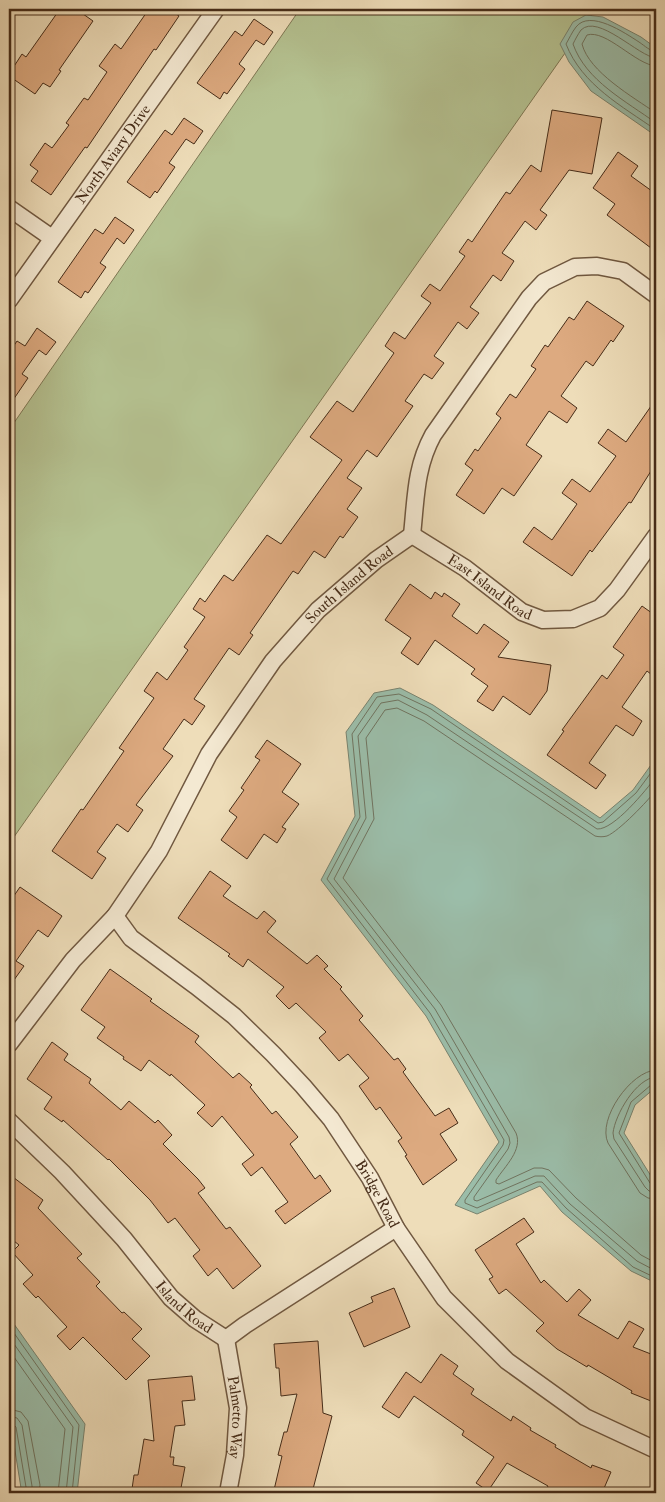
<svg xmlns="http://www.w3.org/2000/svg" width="665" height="1502" viewBox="0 0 665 1502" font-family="'IM FELL Double Pica',serif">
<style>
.green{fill:#b5c291;stroke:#7e7754}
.water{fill:#9bbda9;stroke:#79836f}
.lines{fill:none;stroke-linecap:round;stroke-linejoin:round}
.shore{stroke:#707460;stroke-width:1}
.building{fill:#ddaa80;stroke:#462c18}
.street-casing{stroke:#705840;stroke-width:19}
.street{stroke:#f4e9d2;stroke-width:16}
.labels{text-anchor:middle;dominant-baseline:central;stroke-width:4;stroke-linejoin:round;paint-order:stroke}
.street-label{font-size:15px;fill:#462c18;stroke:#f4e9d2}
</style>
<rect width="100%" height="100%" fill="#eeddb9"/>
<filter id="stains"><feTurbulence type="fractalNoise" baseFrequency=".004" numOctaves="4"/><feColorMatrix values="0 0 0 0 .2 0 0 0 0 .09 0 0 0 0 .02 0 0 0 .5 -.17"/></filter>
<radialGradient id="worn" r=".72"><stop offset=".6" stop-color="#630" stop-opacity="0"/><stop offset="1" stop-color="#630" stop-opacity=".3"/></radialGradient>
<polygon class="green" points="300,9 596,9 9,844 9,430"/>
<g class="water">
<polygon points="586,15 603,17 641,37 656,48 656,136 591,91 569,62 560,44 573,22"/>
<polygon points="400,688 433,705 600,818 633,790 656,758 656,1087 635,1105 624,1133 656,1184 656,1283 631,1271 562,1212 540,1186 477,1214 455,1205 499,1142 426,1016 321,880 355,816 346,732 374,693"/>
<polygon points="9,1317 85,1424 77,1493 20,1493 21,1488 11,1426 9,1423"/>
</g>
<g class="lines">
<g class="shore">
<path d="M 656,52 C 650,51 645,46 639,42 C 625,33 590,9 576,27 C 572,32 569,39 566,44 C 582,85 622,106 656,130"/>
<path d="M 656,58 C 639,57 598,13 581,30 C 578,34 575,40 573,44 C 586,81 626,101 656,123"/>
<path d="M 656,66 C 636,65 606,29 587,35 L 582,44 C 589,72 633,97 656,113"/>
<polyline points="656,766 636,793 603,822 598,823 431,709 399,694 377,697 352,734 360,817 327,879 430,1013 504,1140 503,1145 465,1200 465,1203 477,1208 537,1182 542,1182 566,1208 633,1267 656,1278"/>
<path d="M 656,777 C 646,790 614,830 597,829 L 427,715 L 398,700 L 381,703 L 358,736 L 366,818 L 334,879 L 435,1009 L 509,1137 L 510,1143 L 508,1149 L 474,1197 L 474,1200 L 477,1201 L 535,1176 L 544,1176 L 570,1204 L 637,1261 L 656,1271"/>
<path d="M 656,790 C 648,801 619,831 607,836 C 603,837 599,837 595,836 L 424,721 L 397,708 L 385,710 L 366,738 L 374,819 L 343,878 L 441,1005 L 516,1133 C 523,1150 505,1166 496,1180 L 496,1183 L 499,1184 L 534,1168 L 542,1168 L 549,1170 L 576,1198 L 641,1255 L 656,1263"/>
<path d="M 656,1070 C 631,1071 597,1119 608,1143 L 640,1193 L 648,1198 L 656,1199"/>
<path d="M 656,1077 C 636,1078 615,1115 613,1133 L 614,1139 L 645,1187 L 649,1191 L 656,1192"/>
<polyline points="656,1084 651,1085 631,1102 619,1133 650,1183 656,1186"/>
<polyline points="9,1326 79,1425 72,1493"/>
<polyline points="9,1337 73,1427 66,1493"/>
<polyline points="9,1350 65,1429 58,1493"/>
<polyline points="9,1409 21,1412 28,1421 40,1485 39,1493"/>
<polyline points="9,1416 17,1418 22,1425 32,1486 32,1493"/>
<polyline points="9,1423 13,1424 16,1427 26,1487 25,1493"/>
</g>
</g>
<g class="building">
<polygon points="60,9 76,9 93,21 59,70 61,71 50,87 43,83 35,94 9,76 9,74 22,54 26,57"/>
<polygon points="149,9 169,9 179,16 156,50 154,49 87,148 85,147 51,195 31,181 38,171 30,165 45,143 52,148 69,125 66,123 84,98 88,100 107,72 99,66 115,44 121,49"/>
<polygon points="254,19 273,32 264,45 256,40 239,64 245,69 227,94 224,92 220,99 197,83 235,31 242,36"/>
<polygon points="552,110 602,118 592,174 569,170 540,210 547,215 536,230 525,221 502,253 514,261 501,281 493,275 470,307 479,313 467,329 458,322 434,356 444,363 432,379 424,374 405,401 413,406 377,457 367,450 347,478 362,488 347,509 358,517 343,538 340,536 325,558 314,551 298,574 293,571 250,633 253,635 239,655 229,648 194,699 205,706 192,725 184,719 163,749 173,756 136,805 143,810 128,832 117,824 97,852 106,858 92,879 52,851 81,809 83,810 124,751 119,748 154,698 144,691 157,672 167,680 188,650 184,647 205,617 193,609 200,598 205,602 224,575 233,581 267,535 281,544 342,460 310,437 337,401 353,412 394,353 385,346 394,332 405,339 431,303 421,296 430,284 440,291 465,256 459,252 468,239 472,242 506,192 510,194 531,165 541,172"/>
<polygon points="184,118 203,131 194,144 186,139 169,163 175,167 157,193 155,191 150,198 127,182 165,130 172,135"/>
<polygon points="618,152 638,166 631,176 656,194 656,241 651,248 607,215 615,204 593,188"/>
<polygon points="115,217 134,230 124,244 117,238 100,263 106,267 88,293 85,291 81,298 58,282 95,229 103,234"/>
<polygon points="587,301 624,326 613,342 611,340 593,366 586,361 561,396 577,408 567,423 549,411 526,445 542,456 514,496 502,488 484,514 456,495 473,470 465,464 475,449 478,451 501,418 496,414 510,394 516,398 536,369 531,366 545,345 548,347 569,317 574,320"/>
<polygon points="37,328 56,342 46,355 39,350 22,374 28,378 9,406 9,353 17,341 25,346"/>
<polygon points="656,399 656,463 631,503 629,502 592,552 590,550 572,576 523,542 534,527 552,540 577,504 562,493 572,479 590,492 616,456 598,443 608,429 626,442"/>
<polygon points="410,584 431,599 435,592 442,597 444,593 460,604 452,616 477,634 484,624 509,642 498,657 551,665 547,691 530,715 503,696 493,711 477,701 488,686 471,674 475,669 435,640 418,665 401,653 411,638 385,620"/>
<polygon points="642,606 656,616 656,678 647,671 622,707 642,721 633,736 616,725 589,763 606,775 596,789 547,755 564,731 562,730 602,675 607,679 624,655 613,647"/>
<polygon points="267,740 301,764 282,792 299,804 282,827 286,829 277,843 264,834 247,859 221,840 237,817 229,811 244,790 241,788 260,760 255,757"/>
<polygon points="210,871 231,886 223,896 257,919 264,911 276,921 267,932 307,964 317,955 328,966 324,969 342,987 340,989 363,1016 359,1020 394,1060 398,1058 406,1069 403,1072 435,1116 449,1108 458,1123 440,1134 457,1160 423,1185 405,1156 407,1155 398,1141 402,1138 380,1107 376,1110 359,1086 369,1078 348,1054 339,1061 319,1038 326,1032 296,1003 289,1009 276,996 284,987 248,959 243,967 228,956 230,954 178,918"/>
<polygon points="20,887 62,916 48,937 38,930 16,961 24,966 9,987 9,903"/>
<polygon points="110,969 152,999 150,1001 199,1036 195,1042 233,1078 239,1073 252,1085 250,1087 272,1114 276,1111 298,1137 290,1144 315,1179 320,1175 331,1191 285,1224 275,1211 288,1202 262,1167 251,1176 242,1164 254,1155 222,1116 212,1127 197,1113 205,1105 171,1074 170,1076 149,1060 141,1071 123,1059 124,1057 97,1038 105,1027 81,1010"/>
<polygon points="52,1042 68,1054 64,1060 91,1079 89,1083 121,1110 129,1101 155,1123 158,1120 172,1135 163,1144 198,1179 205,1188 198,1193 226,1229 230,1227 261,1266 233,1289 217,1268 208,1276 193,1256 200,1250 175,1218 168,1223 150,1200 109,1159 108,1160 63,1120 62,1122 44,1109 52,1097 27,1079"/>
<polygon points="9,1174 43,1200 38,1208 82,1254 77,1258 100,1282 96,1286 122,1313 124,1312 142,1329 132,1339 150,1356 126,1380 83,1337 70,1350 57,1336 67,1327 38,1296 36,1298 23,1284 33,1275 12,1252 19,1245 9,1237"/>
<polygon points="524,1218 534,1232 516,1244 541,1283 544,1280 567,1302 579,1289 591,1300 578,1315 618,1339 629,1321 644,1329 633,1347 656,1356 656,1403 631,1393 632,1391 588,1365 587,1367 557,1349 536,1331 544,1323 506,1289 499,1294 489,1279 493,1277 475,1250"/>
<polygon points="394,1288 410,1327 364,1347 349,1313 373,1302 371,1297"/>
<polygon points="318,1341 323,1413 332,1416 312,1493 288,1493 274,1490 282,1456 278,1455 284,1432 287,1432 297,1394 281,1396 279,1368 276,1368 274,1344"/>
<polygon points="441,1354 458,1366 453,1374 474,1389 471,1394 511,1421 513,1416 531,1428 530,1430 556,1445 555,1447 591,1468 592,1465 611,1472 602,1493 544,1493 548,1486 507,1463 488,1491 476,1483 494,1457 462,1435 464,1431 414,1396 399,1418 382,1407 406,1372 421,1383"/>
<polygon points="192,1376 195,1400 182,1401 185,1425 175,1426 170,1457 174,1457 173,1465 185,1467 180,1493 160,1493 132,1489 134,1475 138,1475 144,1439 154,1441 148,1380"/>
</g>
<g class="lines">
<g class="street-casing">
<g id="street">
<polyline points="9,208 52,238"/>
<path id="s1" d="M 9,300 L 216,9"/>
<path d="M 412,535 C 416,499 415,468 433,435 L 529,298 L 544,282 L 575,267 L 597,266 L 623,271 L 656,295"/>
<path id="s2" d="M 412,535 L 465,568 L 522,612 L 543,620 L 573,619 L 600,608 L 617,590 L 656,536"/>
<path id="s3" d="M 115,916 L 131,938 L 196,986 L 234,1016 L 273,1054 L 303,1086 L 331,1119 L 370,1178 L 396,1228 L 444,1298 L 507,1361 L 585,1417 L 656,1450"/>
<path id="s4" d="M 9,1044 L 73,960 L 115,916 L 159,851 L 209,754 L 273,661 L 318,610 L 376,560 L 412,535"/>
<path id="s5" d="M 9,1121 L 62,1172 L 124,1239 L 171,1298 L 195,1319 L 226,1339"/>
<polyline points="226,1339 245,1325 396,1228"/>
<path id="s6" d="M 226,1339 L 238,1408 L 235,1455 L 228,1493"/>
</g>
</g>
<use href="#street" class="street"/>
</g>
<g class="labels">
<g class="street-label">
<text stroke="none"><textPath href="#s1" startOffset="179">North Aviary Drive</textPath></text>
<text stroke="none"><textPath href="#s4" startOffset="575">South Island Road</textPath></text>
<text stroke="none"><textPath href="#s2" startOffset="94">East Island Road</textPath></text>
<text stroke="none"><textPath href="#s3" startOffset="386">Bridge Road</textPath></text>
<text stroke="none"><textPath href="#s5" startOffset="256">Island Road</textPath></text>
<text stroke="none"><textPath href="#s6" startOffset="79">Palmetto Way</textPath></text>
</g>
</g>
<rect width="665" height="1502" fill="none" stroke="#eeddb9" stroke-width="30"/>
<rect x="10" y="10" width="645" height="1482" fill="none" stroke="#462c18" stroke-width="2.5"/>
<rect x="15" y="15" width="635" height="1472" fill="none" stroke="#462c18"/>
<rect width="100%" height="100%" filter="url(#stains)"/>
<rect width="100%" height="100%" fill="url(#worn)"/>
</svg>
